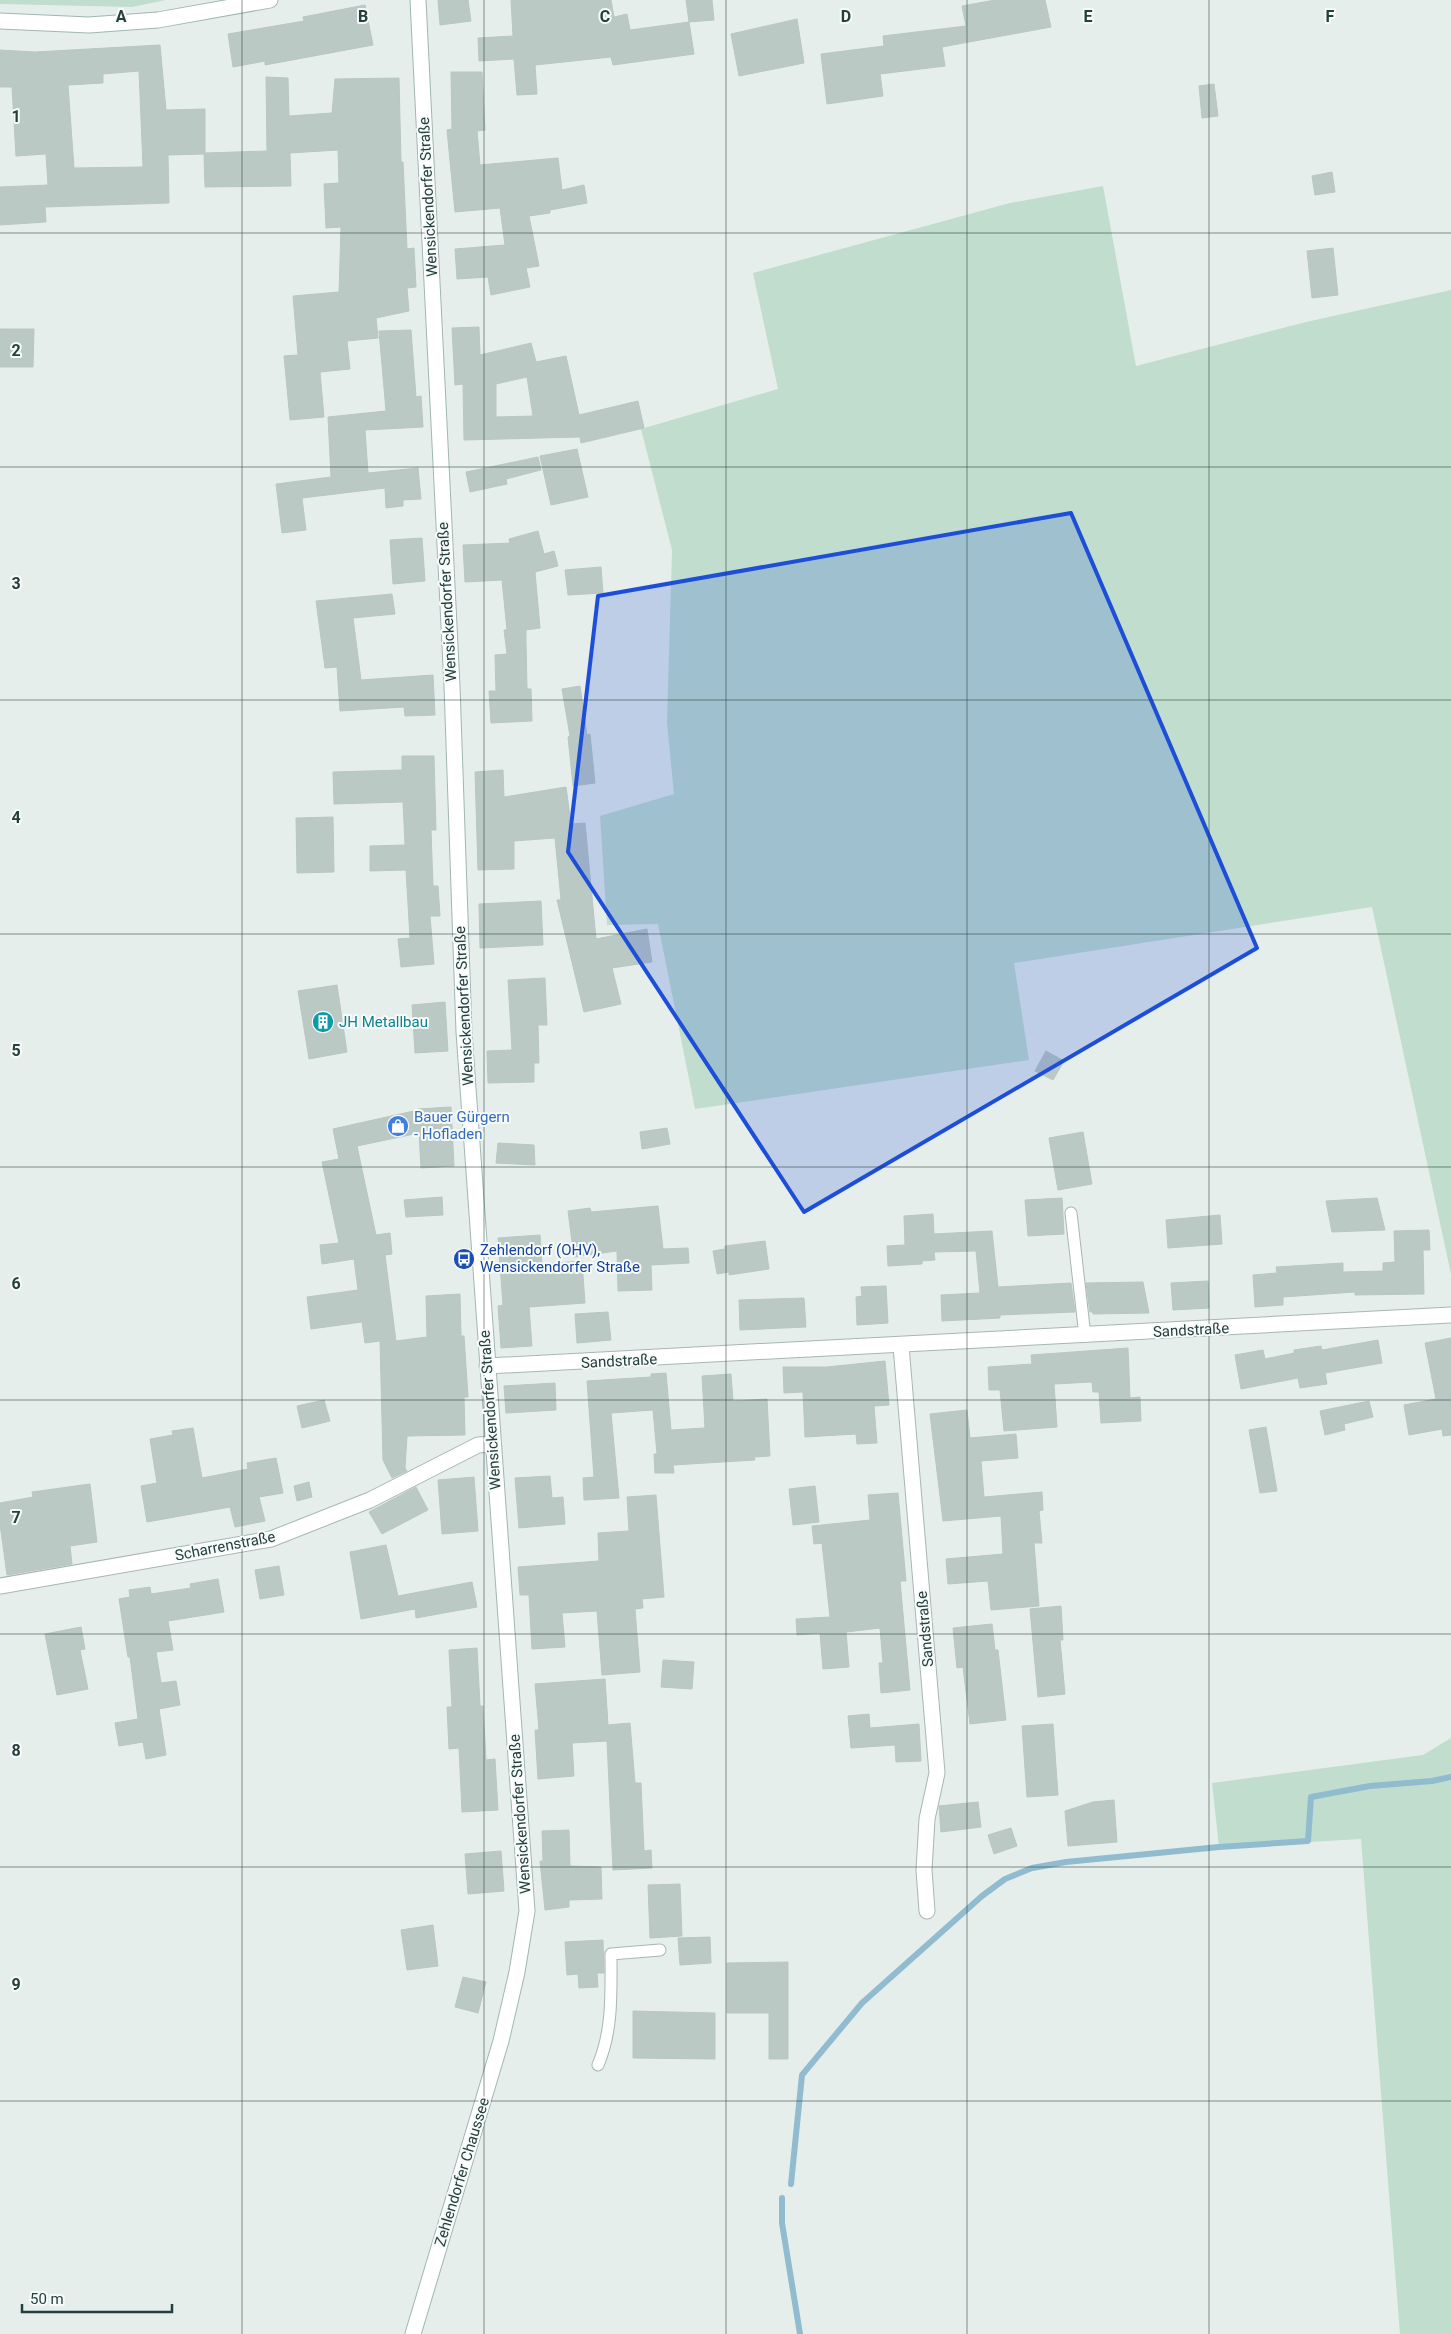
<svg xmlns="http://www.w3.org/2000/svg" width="1451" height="2334" viewBox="0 0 1451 2334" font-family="Roboto,sans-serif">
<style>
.green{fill:#c0ddcd}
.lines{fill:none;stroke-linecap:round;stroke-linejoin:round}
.stream{stroke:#91bbcf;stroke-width:6}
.building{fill:#bbc9c5;stroke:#b8c7c4;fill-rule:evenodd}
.lane-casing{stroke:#a8b6b4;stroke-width:13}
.street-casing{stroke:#a8b6b4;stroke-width:17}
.secondary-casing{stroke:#a1b6b3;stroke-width:17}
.lane{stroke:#fff;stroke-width:11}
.street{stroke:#fff;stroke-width:15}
.secondary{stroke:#fff;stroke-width:15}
.marked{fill:#1d4ed8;fill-opacity:0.2;stroke:#1d4ed8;stroke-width:4;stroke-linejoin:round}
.grid{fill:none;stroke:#253f3d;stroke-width:1;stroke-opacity:0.55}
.labels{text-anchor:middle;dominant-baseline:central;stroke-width:4;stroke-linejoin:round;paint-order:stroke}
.street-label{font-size:15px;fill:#253f3d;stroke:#f6faf9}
.culture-label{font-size:15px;fill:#0d838f;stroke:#f6faf9;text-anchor:start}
.shop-label{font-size:15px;fill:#366cbe;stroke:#f6faf9;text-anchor:start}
.transit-label{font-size:15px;fill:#164399;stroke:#f6faf9;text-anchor:start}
.grid-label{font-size:16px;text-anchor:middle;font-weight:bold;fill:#253f3d;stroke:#f6faf9;stroke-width:4;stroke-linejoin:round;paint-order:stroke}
</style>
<rect width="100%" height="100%" fill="#e6eeec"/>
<g class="green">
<polygon points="0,0 166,0 132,7 0,4"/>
<polygon points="1103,186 1136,366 1306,322 1451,290 1451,1274 1372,907 1014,963 1029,1060 695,1109 658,924 607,925 600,816 674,794 667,723 672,550 641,429 778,389 753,273 1010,203"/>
<polygon points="1451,1738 1451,2334 1400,2334 1361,1839 1219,1847 1212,1783 1423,1755"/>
</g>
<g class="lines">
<g class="stream">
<polyline points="791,2184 802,2075 862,2003 982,1896 1005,1879 1032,1868 1066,1862 1219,1847 1308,1841 1311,1797 1370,1786 1432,1781 1451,1777"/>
<polyline points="782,2198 782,2223 800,2334"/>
</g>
</g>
<g class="building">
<polygon points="438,0 468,0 471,21 440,25"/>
<polygon points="511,0 611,0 614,17 627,14 630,30 689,22 694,54 613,65 611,57 535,65 537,94 517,95 514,59 479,61 478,38 513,36"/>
<polygon points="686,0 712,0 714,20 689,22"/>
<polygon points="995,0 1045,0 1051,27 942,47 945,66 880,74 883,96 827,104 821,54 884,46 883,36 966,26 962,6"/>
<polygon points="365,5 373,45 265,65 265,61 233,67 228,34 304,21 303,17"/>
<polygon points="797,19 804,63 739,76 731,34"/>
<path d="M 160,45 L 166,110 L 205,109 L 205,153 L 267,151 L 266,77 L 288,78 L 289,116 L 332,113 L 335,79 L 399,78 L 401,162 L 403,162 L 407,249 L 414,248 L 416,287 L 407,288 L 409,311 L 376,318 L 378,338 L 347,341 L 350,369 L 320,372 L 324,417 L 290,420 L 284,356 L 298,355 L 293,296 L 339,292 L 341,227 L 326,228 L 324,184 L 339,183 L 338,150 L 290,153 L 291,186 L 205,187 L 204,154 L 168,155 L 169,203 L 45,207 L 46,222 L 0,225 L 0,187 L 48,185 L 46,154 L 16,156 L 12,87 L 0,87 L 0,50 L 35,52 ZM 139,71 L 143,167 L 74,168 L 68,85 L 103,83 L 103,74 Z"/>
<polygon points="451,72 482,72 485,130 477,131 480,165 558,158 562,190 584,185 587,203 550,210 550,213 529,216 539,266 526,268 530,287 491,295 488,277 457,279 455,249 505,245 500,208 455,212 447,130 452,129"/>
<polygon points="1214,84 1218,116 1202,118 1199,86"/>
<polygon points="1332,172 1335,192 1315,195 1312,176"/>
<polygon points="1333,248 1338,295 1312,298 1307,251"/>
<path d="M 479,327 L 480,355 L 531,343 L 536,362 L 566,356 L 579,415 L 638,401 L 644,428 L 581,443 L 580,437 L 464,440 L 463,384 L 455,385 L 452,328 ZM 527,377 L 533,416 L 496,417 L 496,384 Z"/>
<polygon points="0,329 34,329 33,367 0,367"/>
<polygon points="411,330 416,397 421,396 423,427 365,430 368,473 418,468 421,499 403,500 403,506 386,508 385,488 302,498 306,530 282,533 276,484 331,477 328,417 386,411 379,331"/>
<polygon points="577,449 588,497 551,505 540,456"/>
<polygon points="538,457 541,470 506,479 507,484 470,492 466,472"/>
<polygon points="538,531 544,554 554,551 558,566 535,572 540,628 526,630 526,642 527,689 531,689 532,721 491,723 489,691 496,691 495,655 507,654 504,630 507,630 502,580 465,582 463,545 510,543 509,539"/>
<polygon points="422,538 425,581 393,584 390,540"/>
<polygon points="601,567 603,593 568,595 565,570"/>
<polygon points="392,594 395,614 353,618 361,680 433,675 435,715 405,716 404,707 340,711 337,667 325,668 316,601"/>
<polygon points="580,686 587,735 590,734 595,783 573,786 568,737 570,736 562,689"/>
<polygon points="402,756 434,756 436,830 431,830 433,886 438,886 440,916 430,916 434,964 401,967 398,939 410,938 406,870 370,871 370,846 405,845 403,802 334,804 333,772 402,770"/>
<polygon points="503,770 504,797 566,787 571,824 585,823 596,939 647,929 652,962 612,968 621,1004 584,1012 557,900 561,900 555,838 514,841 514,869 478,870 475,772"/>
<polygon points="333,817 334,872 297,873 296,818"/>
<polygon points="541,901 543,945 480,948 479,904"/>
<polygon points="545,978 547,1025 538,1025 539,1063 534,1063 534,1082 488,1083 487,1051 512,1050 508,980"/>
<polygon points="337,985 347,1052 309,1059 298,991"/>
<polygon points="445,1002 448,1051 415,1053 412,1005"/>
<polygon points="1046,1051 1064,1061 1053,1080 1035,1071"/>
<polygon points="451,1107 454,1166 421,1168 419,1133 357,1146 376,1235 390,1233 392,1254 385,1255 396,1341 427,1337 426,1296 460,1294 461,1336 464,1336 468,1397 464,1397 465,1435 407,1436 405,1468 407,1471 392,1478 383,1460 380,1341 365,1343 362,1322 311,1329 307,1297 358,1290 354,1259 322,1264 320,1245 339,1243 322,1162 339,1159 333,1129 418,1110 418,1109"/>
<polygon points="667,1128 670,1144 642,1149 640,1132"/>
<polygon points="1083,1132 1092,1184 1058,1190 1049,1138"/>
<polygon points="498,1143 534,1145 535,1165 496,1163"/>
<polygon points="442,1197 443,1215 406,1217 404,1200"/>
<polygon points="1062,1198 1064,1234 1028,1236 1025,1200"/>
<polygon points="1377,1198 1385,1230 1332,1232 1326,1201"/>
<polygon points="658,1206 663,1249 688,1248 689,1263 651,1265 652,1290 618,1291 617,1251 574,1257 568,1211 590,1208 591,1212"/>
<polygon points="933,1214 934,1234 992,1231 998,1287 1071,1283 1075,1312 1000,1315 1000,1318 942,1321 941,1295 980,1293 976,1251 934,1252 935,1260 922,1261 922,1264 888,1266 887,1246 905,1245 904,1216"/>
<polygon points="1220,1215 1222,1244 1168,1248 1166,1220"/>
<polygon points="1429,1230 1430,1250 1423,1250 1424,1294 1355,1295 1355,1292 1283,1297 1283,1305 1255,1307 1253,1275 1277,1273 1276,1267 1343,1263 1343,1272 1383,1271 1383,1263 1395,1262 1394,1231"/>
<polygon points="540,1235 542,1264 582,1261 585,1303 529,1307 532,1346 501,1348 498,1306 503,1305 498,1238"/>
<polygon points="765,1241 769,1269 729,1275 729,1272 717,1274 713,1251 725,1249 725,1246"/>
<polygon points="1208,1281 1209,1308 1173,1310 1171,1283"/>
<polygon points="1143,1282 1149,1313 1093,1314 1093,1312 1090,1312 1086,1283"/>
<polygon points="886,1286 888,1323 857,1325 856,1297 862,1296 861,1287"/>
<polygon points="804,1298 806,1327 740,1330 739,1300"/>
<polygon points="608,1312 611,1340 577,1343 575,1314"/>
<polygon points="1451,1338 1451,1435 1443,1436 1442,1429 1409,1435 1404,1405 1436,1399 1425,1343"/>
<polygon points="1378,1340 1382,1363 1325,1373 1327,1384 1300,1388 1298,1378 1241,1389 1235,1355 1263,1350 1265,1359 1294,1353 1294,1350 1321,1346 1322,1350"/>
<polygon points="1128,1348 1130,1398 1140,1397 1141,1421 1101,1423 1099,1392 1093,1392 1092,1382 1054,1384 1057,1427 1004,1431 1000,1390 989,1390 988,1367 1032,1364 1031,1355"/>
<polygon points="885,1361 889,1405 874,1406 877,1443 857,1444 856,1434 805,1437 803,1392 784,1393 783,1367 827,1367"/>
<polygon points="666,1373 671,1430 705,1428 702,1376 731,1374 733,1401 767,1399 770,1456 754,1457 755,1460 673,1465 674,1473 655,1473 654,1454 657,1454 653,1410 611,1413 619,1498 584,1500 583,1478 594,1477 587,1381 651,1377 651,1374"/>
<polygon points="555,1383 556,1410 506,1413 504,1386"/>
<polygon points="324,1400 330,1421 302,1428 297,1406"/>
<polygon points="1369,1401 1373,1417 1344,1424 1345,1430 1325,1435 1320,1411"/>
<polygon points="967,1410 970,1438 1016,1434 1018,1458 981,1461 984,1497 1042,1492 1043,1510 1039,1511 1042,1543 1034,1543 1039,1606 991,1610 988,1581 948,1584 946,1559 1003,1554 1001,1516 943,1521 930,1414"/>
<polygon points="1266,1427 1277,1491 1260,1493 1249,1430"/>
<polygon points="193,1428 202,1478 248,1469 247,1463 276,1458 283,1493 259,1497 265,1521 235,1527 230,1507 147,1522 141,1486 157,1483 150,1439 173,1435 172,1431"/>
<polygon points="550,1476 552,1498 563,1497 565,1524 519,1528 515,1478"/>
<polygon points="474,1477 478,1531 442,1534 438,1480"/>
<polygon points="309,1482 312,1497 297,1501 294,1486"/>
<polygon points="90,1484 97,1542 70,1546 72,1564 7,1575 0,1524 0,1503 33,1497 32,1492"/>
<polygon points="815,1486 819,1522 793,1525 789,1489"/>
<polygon points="416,1487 428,1510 382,1534 369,1512"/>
<polygon points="898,1493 906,1581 900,1581 910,1690 881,1693 879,1663 883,1663 880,1628 846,1632 849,1667 823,1669 820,1633 797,1635 796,1619 830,1617 822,1543 814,1544 812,1526 870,1520 868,1495"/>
<polygon points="656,1495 664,1597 642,1599 643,1608 635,1609 640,1672 602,1675 597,1611 562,1613 565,1647 532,1649 529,1595 520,1595 518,1567 599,1561 598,1533 629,1531 627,1497"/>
<polygon points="386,1545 398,1596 472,1582 477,1607 416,1618 415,1609 361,1619 350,1552"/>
<polygon points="279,1566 284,1595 260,1599 255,1570"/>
<polygon points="218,1579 224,1612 168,1621 173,1650 156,1652 161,1683 176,1681 180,1705 159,1709 166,1755 146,1759 143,1742 119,1746 115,1723 138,1719 130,1657 128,1657 119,1599 130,1597 129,1590 150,1587 151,1594 191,1588 190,1584"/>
<polygon points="1061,1606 1063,1640 1060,1640 1065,1694 1038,1697 1030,1609"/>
<polygon points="992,1624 995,1650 998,1650 1006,1720 970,1724 963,1667 957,1668 953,1628"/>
<polygon points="81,1627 85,1649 80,1650 88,1689 57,1695 45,1634"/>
<polygon points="477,1648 480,1706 483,1706 486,1760 495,1759 498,1810 462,1812 459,1748 449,1749 447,1707 452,1707 449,1650"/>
<polygon points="663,1660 694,1662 692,1689 661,1687"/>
<polygon points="605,1679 608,1725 630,1723 635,1783 641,1783 644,1851 651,1850 652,1868 613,1870 607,1741 572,1743 574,1776 538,1779 535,1730 539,1730 535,1684"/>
<polygon points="869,1714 870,1728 919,1724 921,1761 896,1762 895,1745 851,1748 848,1716"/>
<polygon points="1053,1724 1058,1795 1027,1797 1022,1726"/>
<polygon points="1114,1800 1117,1842 1068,1846 1065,1811 1093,1802"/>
<polygon points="978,1802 981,1827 941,1832 939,1806"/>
<polygon points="1011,1828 1017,1846 994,1854 988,1835"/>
<polygon points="569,1830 570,1866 601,1867 602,1899 569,1900 569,1907 545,1910 540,1861 543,1861 542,1831"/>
<polygon points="501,1851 504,1891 468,1894 465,1854"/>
<polygon points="680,1884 682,1936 650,1938 648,1885"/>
<polygon points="433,1925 438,1966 407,1970 401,1930"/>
<polygon points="710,1937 711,1963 680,1965 678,1938"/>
<polygon points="603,1940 604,1973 597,1973 598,1987 579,1988 578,1974 567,1975 565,1942"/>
<polygon points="788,1962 788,2059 769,2059 769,2013 727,2013 727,1963"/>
<polygon points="463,1977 486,1982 478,2013 455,2007"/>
<polygon points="633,2011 715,2013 715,2059 633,2058"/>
</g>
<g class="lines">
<g class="lane-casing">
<g id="lane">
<polyline points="1071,1213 1085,1336"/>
<path d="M 598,2065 C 613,2030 611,1992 611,1954 L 660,1950"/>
</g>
</g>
<g class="street-casing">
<g id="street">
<polyline points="901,1346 937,1773 927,1819 924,1870 927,1911"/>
<polyline points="487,1366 1451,1315"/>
<polyline points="0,1586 271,1539 370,1500 478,1445 493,1444"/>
</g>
</g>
<g class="secondary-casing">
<g id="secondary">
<polyline points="0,21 89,25 158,20 270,0"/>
<polyline points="413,2334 501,2041 517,1972 527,1911 464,1032 452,686 418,0"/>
</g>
</g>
<use href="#lane" class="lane"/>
<use href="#street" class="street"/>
<use href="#secondary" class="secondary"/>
</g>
<path class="marked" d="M 1071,513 L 1257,948 L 804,1212 L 568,852 L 598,596 Z"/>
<path class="grid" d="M 242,0 L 242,2334M 484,0 L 484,2334M 726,0 L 726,2334M 967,0 L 967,2334M 1209,0 L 1209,2334M 0,233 L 1451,233M 0,467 L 1451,467M 0,700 L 1451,700M 0,934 L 1451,934M 0,1167 L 1451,1167M 0,1400 L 1451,1400M 0,1634 L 1451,1634M 0,1867 L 1451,1867M 0,2101 L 1451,2101"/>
<defs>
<g id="building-disc" transform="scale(1.125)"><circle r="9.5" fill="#0f9aa8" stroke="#f6faf9"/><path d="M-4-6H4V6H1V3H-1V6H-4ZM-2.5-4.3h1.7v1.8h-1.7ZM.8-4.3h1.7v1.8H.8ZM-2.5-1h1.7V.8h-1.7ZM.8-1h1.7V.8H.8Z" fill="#fff"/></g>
<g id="shop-disc" transform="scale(1.125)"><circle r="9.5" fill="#3f7fe0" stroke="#f6faf9"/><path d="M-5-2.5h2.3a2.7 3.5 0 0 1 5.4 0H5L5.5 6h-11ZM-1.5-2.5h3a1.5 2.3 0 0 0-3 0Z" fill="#fff"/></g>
<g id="bus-disc" transform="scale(1.125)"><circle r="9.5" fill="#1a4fb4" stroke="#f6faf9"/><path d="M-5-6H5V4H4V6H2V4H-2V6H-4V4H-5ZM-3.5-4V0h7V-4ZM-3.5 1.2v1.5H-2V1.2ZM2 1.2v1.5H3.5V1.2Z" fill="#fff"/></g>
</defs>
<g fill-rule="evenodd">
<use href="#building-disc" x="323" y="1022"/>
<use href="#shop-disc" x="398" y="1126"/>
<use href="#bus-disc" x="464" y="1259"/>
</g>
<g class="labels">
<g class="street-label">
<text transform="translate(428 197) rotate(-93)">Wensickendorfer Straße</text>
<text transform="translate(447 602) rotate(-93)">Wensickendorfer Straße</text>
<text transform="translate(464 1006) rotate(-93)">Wensickendorfer Straße</text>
<text transform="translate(1191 1330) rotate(-3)">Sandstraße</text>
<text transform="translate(619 1361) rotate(-3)">Sandstraße</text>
<text transform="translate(490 1410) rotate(-94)">Wensickendorfer Straße</text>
<text transform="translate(225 1546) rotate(-11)">Scharrenstraße</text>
<text transform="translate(925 1629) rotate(-95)">Sandstraße</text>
<text transform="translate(520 1814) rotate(-94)">Wensickendorfer Straße</text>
<text transform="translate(462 2172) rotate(-73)">Zehlendorfer Chaussee</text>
</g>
<g class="culture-label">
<text x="339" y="1022">JH Metallbau</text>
</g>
<g class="shop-label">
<text x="414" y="1117">Bauer Gürgern<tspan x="414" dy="17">- Hofladen</tspan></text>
</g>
<g class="transit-label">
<text x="480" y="1250">Zehlendorf (OHV),<tspan x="480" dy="17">Wensickendorfer Straße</tspan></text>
</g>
</g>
<g class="grid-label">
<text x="121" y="22">A</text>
<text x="363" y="22">B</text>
<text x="605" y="22">C</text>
<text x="846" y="22">D</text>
<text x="1088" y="22">E</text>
<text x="1330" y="22">F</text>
<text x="16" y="122">1</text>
<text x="16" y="356">2</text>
<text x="16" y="589">3</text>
<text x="16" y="823">4</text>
<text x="16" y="1056">5</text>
<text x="16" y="1289">6</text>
<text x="16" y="1523">7</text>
<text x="16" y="1756">8</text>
<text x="16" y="1990">9</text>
</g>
<path d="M22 2304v8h150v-8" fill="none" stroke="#253f3d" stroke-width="2.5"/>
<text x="30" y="2304" font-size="15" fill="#253f3d" stroke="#f6faf9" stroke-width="4" paint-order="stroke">50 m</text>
</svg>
